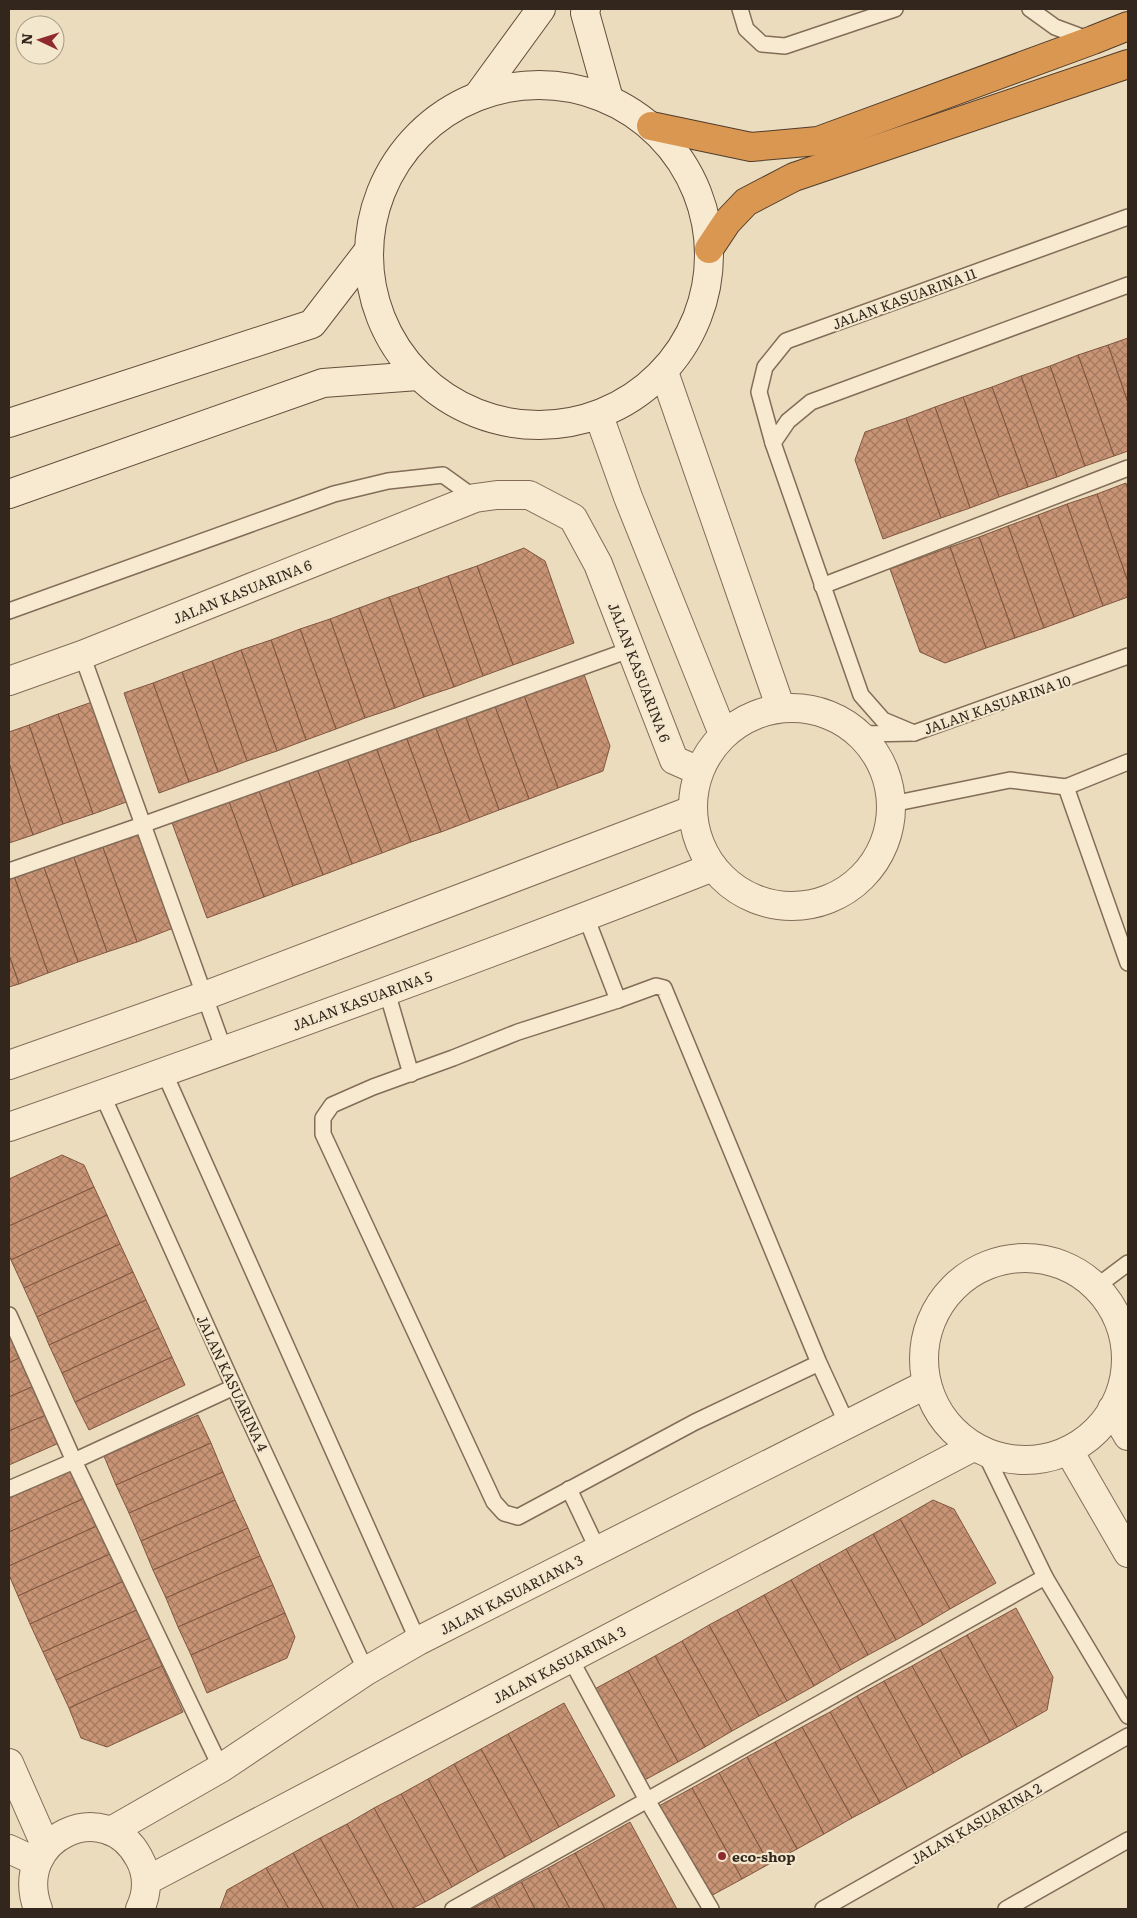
<svg xmlns="http://www.w3.org/2000/svg" width="1137" height="1918" viewBox="0 0 1137 1918" font-family="Literata,serif">
<style>
.building{fill:url(#building-cross-hatch);stroke:#81563f}
.lines{fill:none;stroke-linecap:round;stroke-linejoin:round}
.lane-casing{stroke:#836d58;stroke-width:18}
.street-casing{stroke:#836d58;stroke-width:30}
.secondary-casing{stroke:#644e3b;stroke-width:30}
.highway-casing{stroke:#503c2c;stroke-width:30}
.lane{stroke:#f7ead1;stroke-width:15}
.street{stroke:#f7ead1;stroke-width:28}
.secondary{stroke:#f7ead1;stroke-width:28}
.highway{stroke:#d99751;stroke-width:28}
.poi-dot{fill:#8f2b2f;stroke:#f3e7cd;stroke-width:2}
.labels{text-anchor:middle;dominant-baseline:central;stroke-width:4.5;stroke-linejoin:round;paint-order:stroke}
.street-label{font-size:14px;fill:#33261c;stroke:#f3e7cd}
.poi-label{font-size:14px;font-weight:bold;fill:#33261c;stroke:#f3e7cd;text-anchor:start}
</style>
<defs>
<pattern id="building-cross-hatch" width="8" height="8" patternUnits="userSpaceOnUse" patternTransform="scale(1.25)"><rect width="8" height="8" fill="#c89475"/><path d="M0 0l8 8M0 8l8-8" fill="none" stroke="#a3795f"/></pattern>
</defs>
<rect width="100%" height="100%" fill="#ebdcbe"/>
<g class="building">
<polygon points="1128,338 1128,403 1108,345"/>
<polygon points="1108,345 1128,403 1128,451 1114,456 1078,355"/>
<polygon points="1078,355 1114,456 1085,466 1050,366"/>
<polygon points="1050,366 1085,466 1057,477 1021,376"/>
<polygon points="1021,376 1057,477 1028,487 992,387"/>
<polygon points="992,387 1028,487 999,497 963,397"/>
<polygon points="963,397 999,497 970,508 935,407"/>
<polygon points="935,407 970,508 941,518 906,418"/>
<polygon points="906,418 941,518 883,539 855,460 865,432"/>
<polygon points="1126,483 1128,490 1128,582 1097,494"/>
<polygon points="1097,494 1128,582 1128,597 1103,606 1067,504"/>
<polygon points="1067,504 1103,606 1074,617 1038,515"/>
<polygon points="1038,515 1074,617 1044,628 1008,526"/>
<polygon points="1008,526 1044,628 1015,638 979,537"/>
<polygon points="979,537 1015,638 986,648 950,547"/>
<polygon points="950,547 986,648 945,663 920,652 890,569"/>
<polygon points="524,548 545,561 574,643 513,665 477,566"/>
<polygon points="477,566 513,665 483,676 448,576"/>
<polygon points="448,576 483,676 454,687 418,587"/>
<polygon points="418,587 454,687 424,697 389,597"/>
<polygon points="389,597 424,697 395,708 359,608"/>
<polygon points="359,608 395,708 365,718 330,619"/>
<polygon points="330,619 365,718 336,729 300,629"/>
<polygon points="300,629 336,729 306,740 271,640"/>
<polygon points="271,640 306,740 277,751 241,650"/>
<polygon points="241,650 277,751 247,761 212,661"/>
<polygon points="212,661 247,761 218,772 182,672"/>
<polygon points="582,669 610,746 603,771 558,788 522,690"/>
<polygon points="182,672 218,772 189,782 153,683"/>
<polygon points="153,683 189,782 159,793 124,693"/>
<polygon points="522,690 558,788 529,799 493,701"/>
<polygon points="95,701 129,801 93,814 58,714"/>
<polygon points="493,701 529,799 499,810 464,712"/>
<polygon points="464,712 499,810 470,821 434,723"/>
<polygon points="58,714 93,814 63,824 29,725"/>
<polygon points="434,723 470,821 441,832 405,734"/>
<polygon points="29,725 63,824 33,835 9,763 9,732"/>
<polygon points="405,734 441,832 411,842 375,745"/>
<polygon points="375,745 411,842 382,853 346,756"/>
<polygon points="346,756 382,853 352,864 316,766"/>
<polygon points="9,763 33,835 9,843"/>
<polygon points="316,766 352,864 323,875 287,777"/>
<polygon points="287,777 323,875 293,886 258,788"/>
<polygon points="258,788 293,886 264,897 228,799"/>
<polygon points="228,799 264,897 207,918 171,820"/>
<polygon points="142,830 176,927 137,942 102,845"/>
<polygon points="102,845 137,942 107,952 73,855"/>
<polygon points="73,855 107,952 78,962 43,865"/>
<polygon points="43,865 78,962 48,973 14,876"/>
<polygon points="14,876 48,973 19,984 9,955 9,878"/>
<polygon points="9,955 19,984 9,987"/>
<polygon points="62,1155 84,1165 94,1187 9,1226 9,1179"/>
<polygon points="94,1187 107,1215 11,1260 9,1255 9,1226"/>
<polygon points="107,1215 120,1244 24,1288 11,1260"/>
<polygon points="120,1244 133,1272 37,1317 24,1288"/>
<polygon points="133,1272 146,1300 49,1345 37,1317"/>
<polygon points="146,1300 159,1328 62,1373 49,1345"/>
<polygon points="159,1328 172,1357 75,1402 62,1373"/>
<polygon points="9,1329 21,1357 9,1363"/>
<polygon points="21,1357 34,1386 9,1397 9,1363"/>
<polygon points="172,1357 185,1385 89,1430 75,1402"/>
<polygon points="34,1386 46,1415 9,1431 9,1397"/>
<polygon points="46,1415 59,1443 9,1465 9,1431"/>
<polygon points="198,1415 211,1443 116,1485 104,1456"/>
<polygon points="211,1443 223,1472 129,1513 116,1485"/>
<polygon points="74,1469 87,1497 9,1532 9,1498"/>
<polygon points="223,1472 235,1500 141,1541 129,1513"/>
<polygon points="87,1497 99,1525 9,1566 9,1532"/>
<polygon points="235,1500 248,1528 153,1570 141,1541"/>
<polygon points="933,1500 954,1509 996,1583 950,1609 900,1519"/>
<polygon points="900,1519 950,1609 923,1625 873,1534"/>
<polygon points="99,1525 112,1553 18,1596 9,1575 9,1566"/>
<polygon points="248,1528 260,1556 166,1598 153,1570"/>
<polygon points="873,1534 923,1625 896,1640 846,1549"/>
<polygon points="846,1549 896,1640 868,1655 819,1564"/>
<polygon points="112,1553 124,1581 30,1624 18,1596"/>
<polygon points="260,1556 273,1585 178,1627 166,1598"/>
<polygon points="819,1564 868,1655 841,1670 791,1580"/>
<polygon points="791,1580 841,1670 814,1686 764,1595"/>
<polygon points="124,1581 137,1610 43,1652 30,1624"/>
<polygon points="273,1585 285,1613 191,1655 178,1627"/>
<polygon points="764,1595 814,1686 787,1701 737,1610"/>
<polygon points="1016,1608 1053,1677 1047,1710 1017,1727 967,1635"/>
<polygon points="137,1610 150,1638 56,1680 43,1652"/>
<polygon points="737,1610 787,1701 759,1716 709,1625"/>
<polygon points="285,1613 295,1637 287,1658 207,1693 191,1655"/>
<polygon points="709,1625 759,1716 732,1731 682,1641"/>
<polygon points="967,1635 1017,1727 990,1742 940,1650"/>
<polygon points="150,1638 162,1666 69,1708 56,1680"/>
<polygon points="682,1641 732,1731 705,1747 655,1656"/>
<polygon points="940,1650 990,1742 962,1757 912,1666"/>
<polygon points="655,1656 705,1747 678,1762 628,1671"/>
<polygon points="162,1666 183,1712 107,1747 81,1738 69,1708"/>
<polygon points="912,1666 962,1757 934,1773 884,1681"/>
<polygon points="628,1671 678,1762 641,1782 591,1691"/>
<polygon points="884,1681 934,1773 907,1788 857,1696"/>
<polygon points="857,1696 907,1788 880,1803 830,1712"/>
<polygon points="564,1703 615,1796 559,1827 508,1734"/>
<polygon points="830,1712 880,1803 852,1818 802,1727"/>
<polygon points="802,1727 852,1818 824,1834 775,1742"/>
<polygon points="508,1734 559,1827 532,1842 481,1749"/>
<polygon points="775,1742 824,1834 797,1849 747,1757"/>
<polygon points="481,1749 532,1842 505,1857 454,1764"/>
<polygon points="747,1757 797,1849 769,1864 719,1773"/>
<polygon points="454,1764 505,1857 478,1872 428,1779"/>
<polygon points="719,1773 769,1864 742,1879 692,1788"/>
<polygon points="428,1779 478,1872 452,1887 401,1794"/>
<polygon points="692,1788 742,1879 707,1898 657,1807"/>
<polygon points="401,1794 452,1887 425,1902 374,1808"/>
<polygon points="374,1808 425,1902 411,1909 394,1909 347,1824"/>
<polygon points="630,1822 677,1909 605,1909 575,1853"/>
<polygon points="347,1824 394,1909 359,1909 320,1838"/>
<polygon points="320,1838 359,1909 324,1909 293,1853"/>
<polygon points="293,1853 324,1909 289,1909 266,1868"/>
<polygon points="575,1853 605,1909 570,1909 548,1868"/>
<polygon points="266,1868 289,1909 220,1909 227,1890"/>
<polygon points="548,1868 570,1909 535,1909 521,1882"/>
<polygon points="521,1882 535,1909 500,1909 494,1897"/>
<polygon points="494,1897 500,1909 472,1909"/>
</g>
<g class="lines">
<g class="lane-casing">
<g id="lane">
<polyline points="740,9 746,29 762,44 785,46 895,9"/>
<polyline points="1030,9 1055,27 1090,40"/>
<polyline points="773,443 788,421 811,402 1128,285"/>
<polyline points="822,586 1128,468"/>
<polyline points="9,611 334,494 388,481 443,475 475,498"/>
<polyline points="82,655 224,1050"/>
<polyline points="914,733 883,720 861,695 773,443 759,392 765,367 786,341 1128,217"/>
<polyline points="862,734 914,733 1128,656"/>
<polyline points="1066,787 1128,963"/>
<polyline points="892,804 1010,780 1066,787 1128,762"/>
<polyline points="9,871 142,825 632,649"/>
<polyline points="586,917 618,1000"/>
<polyline points="387,992 411,1074"/>
<polyline points="164,1072 418,1641"/>
<polyline points="102,1094 234,1387 366,1671"/>
<polyline points="1096,1287 1128,1263"/>
<polyline points="9,1315 74,1461 221,1768"/>
<polyline points="1125,1352 1128,1351"/>
<polyline points="819,1363 695,1422 518,1517 504,1513 494,1502 323,1134 323,1118 332,1105 373,1087 453,1058 518,1032 618,1000 656,986 664,988 819,1363 847,1424"/>
<polyline points="984,1451 1045,1577 1128,1716"/>
<polyline points="9,1489 74,1461 234,1387"/>
<polyline points="569,1489 598,1550"/>
<polyline points="570,1658 647,1800 711,1909"/>
<polyline points="453,1909 1045,1577"/>
<polyline points="823,1909 1128,1736"/>
<polyline points="1006,1909 1128,1840"/>
</g>
</g>
<g class="street-casing">
<g id="street">
<polyline points="664,372 780,706"/>
<polyline points="599,416 628,497 723,734"/>
<polyline points="9,681 82,655 475,498 497,495 529,495 573,518 598,564 674,760 699,771"/>
<circle cx="792" cy="807" r="99"/>
<polyline points="9,1065 204,996 692,810"/>
<path d="M 9,1127 C 245,1044 480,959 713,867"/>
<circle cx="1025" cy="1359" r="101"/>
<polyline points="1112,1409 1128,1436"/>
<polyline points="1069,1451 1128,1553"/>
<polyline points="9,1763 46,1847"/>
<polyline points="111,1831 221,1768 366,1671 418,1641 927,1384"/>
<polyline points="9,1849 37,1862"/>
<polyline points="146,1881 973,1447"/>
<path d="M 38,1909 C 11,1837 106,1795 139,1858 C 148,1874 148,1892 140,1909"/>
</g>
</g>
<g class="secondary-casing">
<g id="secondary">
<polyline points="586,9 585,13 609,99"/>
<circle cx="539" cy="255" r="170"/>
<polyline points="479,94 541,9"/>
<polyline points="9,423 312,324 369,250"/>
<polyline points="9,494 323,383 418,376"/>
</g>
</g>
<g class="highway-casing">
<g id="highway">
<polyline points="651,126 751,147 818,141 1093,40 1128,26"/>
<polyline points="709,249 727,222 746,202 794,177 1128,64"/>
</g>
</g>
<use href="#lane" class="lane"/>
<use href="#street" class="street"/>
<use href="#secondary" class="secondary"/>
<use href="#highway" class="highway"/>
</g>
<circle class="poi-dot" cx="722" cy="1856" r="5"/>
<g class="labels">
<g class="street-label">
<text transform="translate(904 298) rotate(-20)">JALAN KASUARINA 11</text>
<text transform="translate(242 591) rotate(-22)">JALAN KASUARINA 6</text>
<text transform="translate(640 672) rotate(69)">JALAN KASUARINA 6</text>
<text transform="translate(997 704) rotate(-19)">JALAN KASUARINA 10</text>
<text transform="translate(362 1000) rotate(-20)">JALAN KASUARINA 5</text>
<text transform="translate(233 1383) rotate(65)">JALAN KASUARINA 4</text>
<text transform="translate(511 1594) rotate(-27)">JALAN KASUARIANA 3</text>
<text transform="translate(559 1664) rotate(-28)">JALAN KASUARINA 3</text>
<text transform="translate(976 1823) rotate(-30)">JALAN KASUARINA 2</text>
</g>
<g class="poi-label">
<text x="732" y="1856">eco-shop</text>
</g>
</g>
<rect width="1137" height="1918" fill="none" stroke="#33261c" stroke-width="20"/>
<g transform="translate(40 40) rotate(274)"><circle r="24" fill="#f3e7cd" stroke="#a69a86"/>
<path d="M0-4L9 19L0 12L-9 19Z" fill="#8f2b2f"/>
<text y="-8" font-size="14" font-weight="bold" text-anchor="middle" fill="#33261c">N</text>
</g>
</svg>
